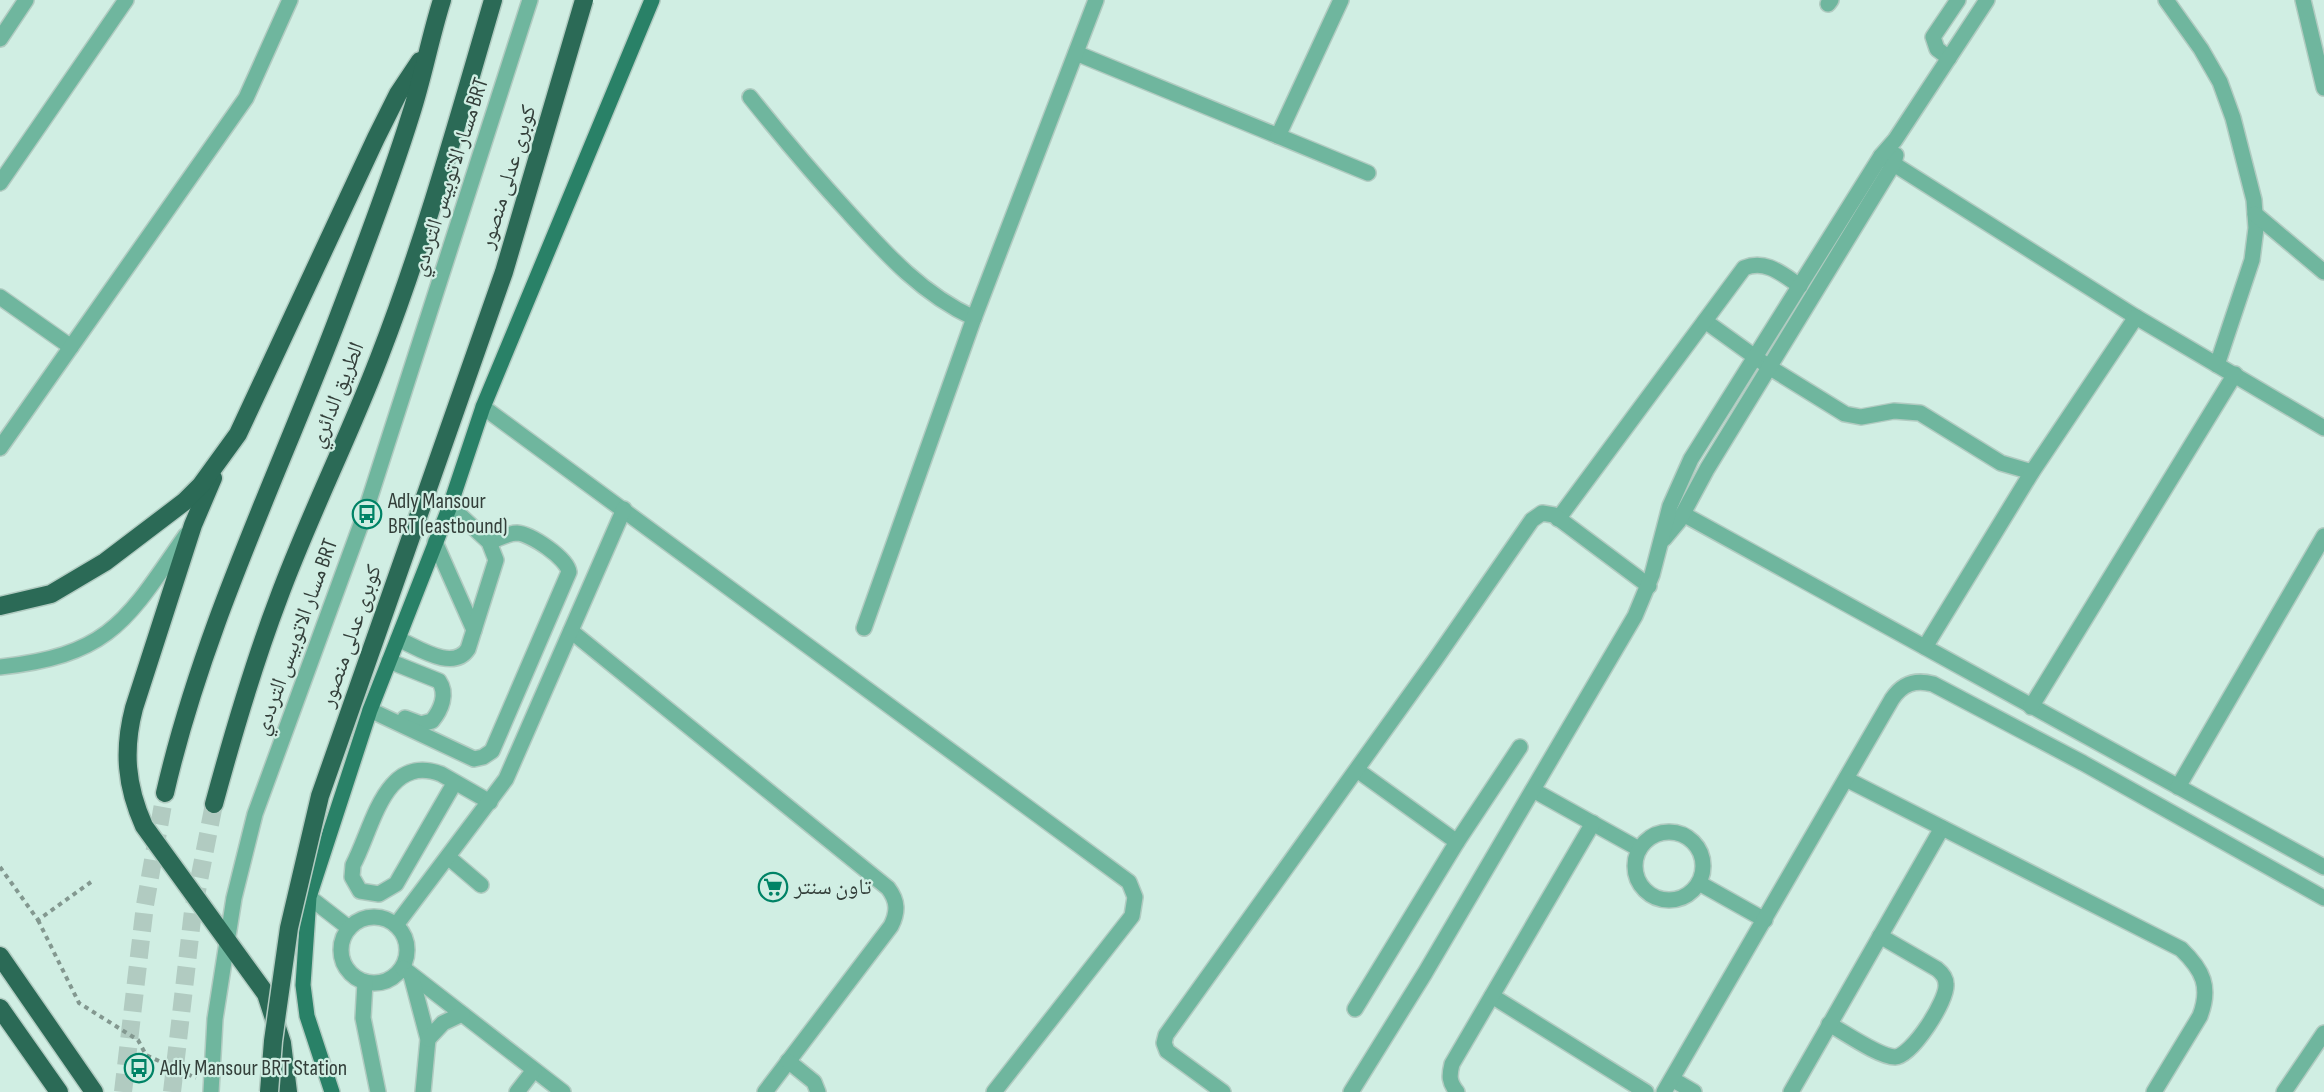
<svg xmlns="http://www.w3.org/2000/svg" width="2324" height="1092" viewBox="0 0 2324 1092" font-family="'Sofia Sans Condensed','Noto Naskh Arabic',sans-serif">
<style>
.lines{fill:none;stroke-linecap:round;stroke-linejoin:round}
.highway-tunnel{stroke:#b1cbc1;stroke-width:18;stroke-dasharray:18 9;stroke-linecap:butt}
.minor-casing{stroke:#b1cbc1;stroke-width:18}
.major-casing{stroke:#b1cbc1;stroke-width:18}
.highway-casing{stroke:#b1cbc1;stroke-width:21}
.path{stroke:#839890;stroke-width:4;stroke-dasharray:4.5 4.5;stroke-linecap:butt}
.minor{stroke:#6fb69e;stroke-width:15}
.major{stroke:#298167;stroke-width:15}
.highway{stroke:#2b6a56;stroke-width:18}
.highway-bridge-casing{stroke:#b1cbc1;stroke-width:21;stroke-linecap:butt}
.highway-bridge{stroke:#2b6a56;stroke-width:18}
.labels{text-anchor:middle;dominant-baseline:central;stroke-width:4.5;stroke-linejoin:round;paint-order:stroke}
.street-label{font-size:22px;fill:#333f3a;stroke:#d0eee3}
.poi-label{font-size:22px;fill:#333f3a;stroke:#d0eee3;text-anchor:start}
</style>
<rect width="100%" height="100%" fill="#d0eee3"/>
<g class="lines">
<g class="highway-tunnel">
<polyline points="123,1092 145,905 165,793"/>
<polyline points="172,1092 193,911 214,804"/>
</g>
<g class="minor-casing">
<g id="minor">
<polyline points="2166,0 2201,49 2220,82 2233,118 2254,200 2256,228 2252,260 2217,365"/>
<polyline points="2303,0 2324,88"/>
<polyline points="1828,4 1831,0"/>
<polyline points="0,39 26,0"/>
<polyline points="1076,53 1368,173"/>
<polyline points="1949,58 1937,49 1933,37 1958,0"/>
<path d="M 750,97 C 782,137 814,175 849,213 C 887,255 922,294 974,318"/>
<polyline points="1278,136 1341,0"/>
<polyline points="1881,156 2136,317 2324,428"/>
<polyline points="0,183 126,0"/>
<polyline points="2255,214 2324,272"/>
<polyline points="0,297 71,347"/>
<polyline points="1705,321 1769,367 1845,414 1861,417 1894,411 1920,413 2001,463 2032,472"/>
<polyline points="483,407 1129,882 1135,897 1132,916 994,1092"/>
<polyline points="0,448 246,98 290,0"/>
<polyline points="1683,514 2324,867"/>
<path d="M 1558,519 L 1744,268 C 1766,259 1782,274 1800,286"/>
<polyline points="1664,539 1679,521 1707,469 1894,163 1896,155"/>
<polyline points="435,542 474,630"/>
<polyline points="864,628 974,318 1096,0"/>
<path d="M 571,631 L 888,888 C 898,901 898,912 891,926 L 765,1092"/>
<path d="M 398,639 C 417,647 453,672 468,649 L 496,560 L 489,542 L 450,506"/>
<polyline points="1925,647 2032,472 2136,317"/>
<path d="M 389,661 L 439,681 C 448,694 441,710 432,721 L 421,724 L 405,718"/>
<path d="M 0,667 C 111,655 127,620 186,535"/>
<polyline points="2031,707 2235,374"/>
<path d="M 370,710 L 474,759 L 483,757 L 492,751 L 569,572 C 567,558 531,534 517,533 C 508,533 498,539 489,542"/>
<polyline points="1357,770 1457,842"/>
<path d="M 1846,779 L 2181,949 C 2203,970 2211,987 2200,1016 L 2154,1092"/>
<path d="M 455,782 L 396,884 L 379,894 L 360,891 L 352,877 L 353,865 C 373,828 384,753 441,774 L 490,802"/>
<polyline points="2178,787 2324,536"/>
<polyline points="1533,790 1639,849"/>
<circle cx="1669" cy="866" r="34"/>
<polyline points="448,857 481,885"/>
<polyline points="1699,883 1765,920"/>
<polyline points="309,897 349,928"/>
<circle cx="374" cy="950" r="33"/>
<polyline points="396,925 506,779 624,509"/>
<polyline points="403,968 563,1092"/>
<polyline points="411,975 428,1039 423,1092"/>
<polyline points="365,982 363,1018 378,1092"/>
<polyline points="1492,996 1646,1092"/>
<polyline points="1355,1009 1457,842 1520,747"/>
<path d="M 1829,1024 C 1844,1032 1879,1057 1895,1057 C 1912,1056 1948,1000 1946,984 C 1946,978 1942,973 1937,969 L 1880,936"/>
<polyline points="428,1039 443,1023 462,1014"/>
<polyline points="788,1061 814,1082 818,1092"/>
<polyline points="1672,1079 1694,1092"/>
<polyline points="211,1092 215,1019 234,898 255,814 364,516 530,0"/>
<polyline points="517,1092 534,1070"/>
<polyline points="1223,1092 1167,1051 1164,1043 1166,1035 1435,660 1532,520 1542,513 1554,515 1649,586"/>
<polyline points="1351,1092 1425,973 1635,616 1652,575 1670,506 1691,459 1881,156 1895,140 1987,0"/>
<path d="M 1457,1092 C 1449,1082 1449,1076 1452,1064 L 1593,823"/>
<path d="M 1664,1092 L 1892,699 C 1902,684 1915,679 1933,684 L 2083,763 L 2324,898"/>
<polyline points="1791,1092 1942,828"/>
<polyline points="2284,1092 2324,1033"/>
</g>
</g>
<g class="major-casing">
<polyline id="major" points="332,1092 307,1016 303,985 309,897 370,710 450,506 483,407 652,0"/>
</g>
<g class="highway-casing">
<g id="highway">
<path d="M 213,478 L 193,525 L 134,708 C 123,750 126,786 144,826 L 266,994 L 282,1043 L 288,1092"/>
<polyline points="0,606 51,594 105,562 184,502 201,485 238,434 376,138 398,94 420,61"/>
<path d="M 165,793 C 203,627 279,474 339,315 C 364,249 390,182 411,114 C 423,77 430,38 442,0"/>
<path d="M 214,804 C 233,734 253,665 279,597 C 309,516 348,439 379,358 C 424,242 458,120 493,0"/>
<polyline points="0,956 94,1092"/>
<polyline points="0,1008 59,1092"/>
</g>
</g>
<g class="path">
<polyline points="0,867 38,920 91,882"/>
<polyline points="38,920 79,1003 138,1040 146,1055 196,1078"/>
</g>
<use href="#minor" class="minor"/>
<use href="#major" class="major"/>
<use href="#highway" class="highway"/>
<g class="highway-bridge-casing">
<polyline id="highway-bridge" points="269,1092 273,1041 289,928 320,796 504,272 584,0"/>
</g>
<use href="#highway-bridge" class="highway-bridge"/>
</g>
<defs>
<g id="bus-ring" transform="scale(1.5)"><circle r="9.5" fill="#d0eee3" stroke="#008366" stroke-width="1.5"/><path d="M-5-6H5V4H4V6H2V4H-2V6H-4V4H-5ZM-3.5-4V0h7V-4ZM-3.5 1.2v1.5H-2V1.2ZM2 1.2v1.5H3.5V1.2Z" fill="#008366"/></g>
<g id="supermarket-ring" transform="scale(1.5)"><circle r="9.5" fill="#d0eee3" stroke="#008366" stroke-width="1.5"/><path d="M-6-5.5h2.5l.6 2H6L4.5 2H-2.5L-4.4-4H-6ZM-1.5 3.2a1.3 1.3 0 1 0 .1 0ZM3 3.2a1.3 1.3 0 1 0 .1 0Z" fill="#008366"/></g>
</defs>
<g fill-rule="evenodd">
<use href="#bus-ring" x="367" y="514"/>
<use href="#supermarket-ring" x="773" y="887"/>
<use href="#bus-ring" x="139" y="1068"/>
</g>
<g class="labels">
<g class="street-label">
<text transform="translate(450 177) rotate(-72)">مسار الاتوبيس الترددي BRT</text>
<text transform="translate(508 177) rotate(-73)">كوبرى عدلى منصور</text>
<text transform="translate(337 395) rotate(-68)">الطريق الدائري</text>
<text transform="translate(351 636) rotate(-71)">كوبرى عدلى منصور</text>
<text transform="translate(296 637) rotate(-70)">مسار الاتوبيس الترددي BRT</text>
</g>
<g class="poi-label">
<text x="388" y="501">Adly Mansour<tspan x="388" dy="25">BRT (eastbound)</tspan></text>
<text x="794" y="887">تاون سنتر</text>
<text x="160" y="1068">Adly Mansour BRT Station</text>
</g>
</g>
</svg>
